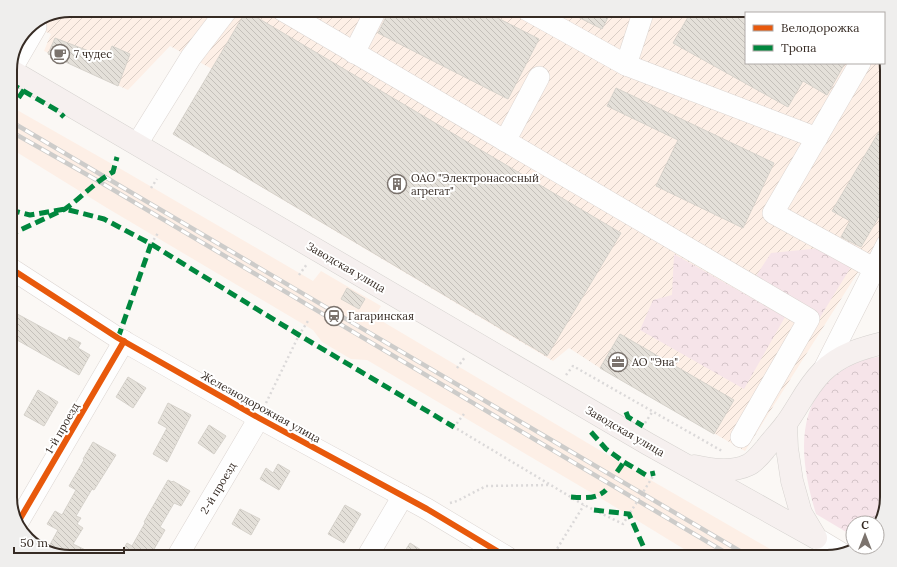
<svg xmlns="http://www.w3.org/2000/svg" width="897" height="567" viewBox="0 0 897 567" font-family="Lora,serif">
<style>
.built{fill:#fdefe6}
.industrial{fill:url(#industrial-furrows)}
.forest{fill:url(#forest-crowns)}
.building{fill:url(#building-back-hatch);stroke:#d6d2cb}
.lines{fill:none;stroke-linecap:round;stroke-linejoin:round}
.minor-casing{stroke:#dcd5d1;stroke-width:22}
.major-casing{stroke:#d5d2cf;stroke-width:23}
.path{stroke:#dbd9d9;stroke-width:2.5;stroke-dasharray:2 3;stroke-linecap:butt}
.minor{stroke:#fefefe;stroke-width:21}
.major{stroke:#f6f0ef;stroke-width:22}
.rail-casing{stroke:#cdccca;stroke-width:4.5}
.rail{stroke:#fff;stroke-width:3;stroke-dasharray:9;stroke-linecap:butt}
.quiet{stroke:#00873e;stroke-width:5;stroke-dasharray:10 5;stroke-linecap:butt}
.cycleway-casing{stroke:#fff;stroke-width:8}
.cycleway{stroke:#e8590c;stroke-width:6}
.labels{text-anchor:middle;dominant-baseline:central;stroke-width:4;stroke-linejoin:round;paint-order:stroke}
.poi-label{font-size:11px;fill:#362b24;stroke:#fff;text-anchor:start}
.street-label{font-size:11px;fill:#362b24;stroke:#fff}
.rim{fill:none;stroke:#362b24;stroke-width:2}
</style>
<defs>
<pattern id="industrial-furrows" width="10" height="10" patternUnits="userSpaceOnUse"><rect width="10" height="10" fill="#fdefe6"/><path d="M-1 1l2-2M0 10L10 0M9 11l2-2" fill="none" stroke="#d9cdc5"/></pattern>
<pattern id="forest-crowns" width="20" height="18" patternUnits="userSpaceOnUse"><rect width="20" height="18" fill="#f6e4e9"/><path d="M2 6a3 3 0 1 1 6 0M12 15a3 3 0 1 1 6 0" fill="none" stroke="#d4c4c8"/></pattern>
<pattern id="building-back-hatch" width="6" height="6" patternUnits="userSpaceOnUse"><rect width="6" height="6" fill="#e4e0d9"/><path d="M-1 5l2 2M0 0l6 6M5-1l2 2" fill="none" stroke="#c4c0ba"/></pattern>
</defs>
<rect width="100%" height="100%" fill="#fbf8f5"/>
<polygon class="built" points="10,106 126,172 313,281 321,271 381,306 375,317 628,467 784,557 697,557 607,502 367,360 351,359 322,342 313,330 107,208 10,148"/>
<polygon class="industrial" points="70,10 827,10 837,13 746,13 746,63 884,63 884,57 887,67 887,222 877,242 745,451 600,368 569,348 553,361 173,134 212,69 170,46 128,90 44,51 51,34 32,26"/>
<g class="forest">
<polygon points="831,247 854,262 819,319 756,276 771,253"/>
<polygon points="674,254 785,317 744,389 640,330 653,300 672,295"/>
<path d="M 887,356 L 887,497 L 877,530 L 877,523 L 853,523 L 853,536 L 816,514 C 803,470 794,422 825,383 C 829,378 834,369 839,367 C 850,361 875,357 887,356 Z"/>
</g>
<g class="building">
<polygon points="388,10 482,10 539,39 508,99 378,33 387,15"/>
<polygon points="564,10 612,10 602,29"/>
<polygon points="692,10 746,10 746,63 845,63 827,95 803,81 788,107 673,43"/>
<polygon points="246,11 621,233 547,356 173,134"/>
<polygon points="55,38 107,58 112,46 130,54 118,86 48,54"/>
<polygon points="616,88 774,163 743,228 656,186 678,140 607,106"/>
<polygon points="887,118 887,203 861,247 841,237 850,221 832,211"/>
<polygon points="347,288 365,299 359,309 341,299"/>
<polygon points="10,310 67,341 69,337 81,343 78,348 90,355 79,375 10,336"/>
<polygon points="620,334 734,400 714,434 600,368"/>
<polygon points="128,377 146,388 133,408 116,397"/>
<polygon points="38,390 58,402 44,426 24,415"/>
<polygon points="168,403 191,415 167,462 153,454 167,428 158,423"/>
<polygon points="209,425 226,436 214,454 198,443"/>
<polygon points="93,442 116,455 94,490 92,489 76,516 81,518 77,524 83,528 73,544 100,557 70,557 47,550 58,530 47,524 55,511 62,515 76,490 69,486 84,460 83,459"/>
<polygon points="278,464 290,471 279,490 260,479 266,468 273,473"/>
<polygon points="168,480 172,482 173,481 190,491 181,506 174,503 160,527 165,530 150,556 151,557 119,557 127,543 132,546 145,523 144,522"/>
<polygon points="345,505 361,514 344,543 328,534"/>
<polygon points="240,509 260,519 251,535 232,524"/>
<polygon points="410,543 432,557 401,557"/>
</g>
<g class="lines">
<g class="minor-casing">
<g id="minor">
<polyline points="282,10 809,319 741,437"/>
<polyline points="527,10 626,65 817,138"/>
<polyline points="354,53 376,10"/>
<polyline points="860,63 773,213 875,269"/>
<polyline points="626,65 644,10"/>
<polyline points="11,70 36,27"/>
<polyline points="505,141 539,77"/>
<polyline points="137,144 191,57 227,10"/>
<polyline points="10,268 118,338 259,418 427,509 507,557"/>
<polyline points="823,371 887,244"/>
<polyline points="17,524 124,341"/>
<polyline points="816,538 841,553"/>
<polyline points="177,557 259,418"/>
<polyline points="367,557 403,496"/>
</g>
</g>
<g class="major-casing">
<g id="major">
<polyline points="10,70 648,444 816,538 801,513 792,481 787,448 786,424"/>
<path d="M 694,466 C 711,470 732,473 748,465 C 755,462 761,454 766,448 C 772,440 779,433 785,425 C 798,408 806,388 822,372 C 840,354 862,348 887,342"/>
</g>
</g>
<g class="path">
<polyline points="151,188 157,179"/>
<polyline points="151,244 158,233"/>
<polyline points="299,275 307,264"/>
<polyline points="457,368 465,357"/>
<polyline points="566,375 573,366 722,451"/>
<polyline points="266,403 299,335 308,321"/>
<polyline points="464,414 454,427 584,505 623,524 655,473"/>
<polyline points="645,423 653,411"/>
<polyline points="450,503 457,501 486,486 551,485"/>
<polyline points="552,557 584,505"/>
</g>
<use href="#minor" class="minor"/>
<use href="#major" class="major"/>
<g class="rail-casing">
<g id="rail">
<polyline points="10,121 750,557"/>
<polyline points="10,131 100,182 733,557"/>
</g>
</g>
<use href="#rail" class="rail"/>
<g class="quiet">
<polyline points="10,83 58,111 64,117"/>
<polyline points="10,110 24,90"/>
<polyline points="10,210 30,215 65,209 104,219 151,244 299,335 454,427"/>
<path d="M 10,238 L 14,233 L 65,209 C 81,198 96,181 113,172 L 117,157"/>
<polyline points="118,338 151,244"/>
<polyline points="626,412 628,417 643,426"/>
<polyline points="591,432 606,449 624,462 646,475 655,473"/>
<polyline points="617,472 624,462"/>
<path d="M 571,497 C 584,498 597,499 606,490"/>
<polyline points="594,510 629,514 648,557"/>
</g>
<g class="cycleway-casing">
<g id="cycleway">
<polyline points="10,268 118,338 259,418 427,509 507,557"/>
<polyline points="17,524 124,341"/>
</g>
</g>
<use href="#cycleway" class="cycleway"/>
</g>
<defs>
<g id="cafe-ring" transform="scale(1)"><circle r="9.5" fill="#fff" stroke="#7b736d" stroke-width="1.5"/><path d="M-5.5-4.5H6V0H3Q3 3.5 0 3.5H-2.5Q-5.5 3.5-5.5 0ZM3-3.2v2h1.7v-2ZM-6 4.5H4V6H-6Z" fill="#7b736d"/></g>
<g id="building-ring" transform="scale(1)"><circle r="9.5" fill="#fff" stroke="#7b736d" stroke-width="1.5"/><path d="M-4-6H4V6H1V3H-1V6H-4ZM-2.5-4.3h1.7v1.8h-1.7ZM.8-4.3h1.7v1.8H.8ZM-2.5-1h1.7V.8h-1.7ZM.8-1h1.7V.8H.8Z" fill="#7b736d"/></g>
<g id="station-ring" transform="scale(1)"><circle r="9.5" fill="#fff" stroke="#7b736d" stroke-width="1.5"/><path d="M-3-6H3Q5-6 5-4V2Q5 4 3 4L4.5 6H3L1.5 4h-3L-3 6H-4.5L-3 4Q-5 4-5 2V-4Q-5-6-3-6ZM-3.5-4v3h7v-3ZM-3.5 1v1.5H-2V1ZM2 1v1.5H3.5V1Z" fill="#7b736d"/></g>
<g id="office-ring" transform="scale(1)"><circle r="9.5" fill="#fff" stroke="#7b736d" stroke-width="1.5"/><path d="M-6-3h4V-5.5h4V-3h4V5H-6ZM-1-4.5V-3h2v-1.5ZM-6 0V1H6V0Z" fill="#7b736d"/></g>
</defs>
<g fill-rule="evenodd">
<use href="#cafe-ring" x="60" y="54"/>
<use href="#building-ring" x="397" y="184"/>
<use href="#station-ring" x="334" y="316"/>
<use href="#office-ring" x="618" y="362"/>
</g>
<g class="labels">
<g class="poi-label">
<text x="74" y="54">7 чудес</text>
<text x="411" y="178">ОАО "Электронасосный<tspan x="411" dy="13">агрегат"</tspan></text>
<text x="348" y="316">Гагаринская</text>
<text x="632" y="362">АО "Эна"</text>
</g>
<g class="street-label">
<text transform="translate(346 267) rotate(30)">Заводская улица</text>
<text transform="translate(261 407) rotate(29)">Железнодорожная улица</text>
<text transform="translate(62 428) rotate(-60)">1-й проезд</text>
<text transform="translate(625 431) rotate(30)">Заводская улица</text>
<text transform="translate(218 488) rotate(-59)">2-й проезд</text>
</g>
</g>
<path d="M0 0H897V567H0ZM70 17H827A53 53 0 0 1 880 70V497A53 53 0 0 1 827 550H70A53 53 0 0 1 17 497V70A53 53 0 0 1 70 17Z" fill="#efeeed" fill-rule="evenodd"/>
<path class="rim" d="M70 17H827A53 53 0 0 1 880 70V497A53 53 0 0 1 827 550H70A53 53 0 0 1 17 497V70A53 53 0 0 1 70 17Z"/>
<rect x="745" y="12" width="140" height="52" fill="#ffffff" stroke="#afaaa7"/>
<rect x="753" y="25" width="20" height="6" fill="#e8590c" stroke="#afaaa7"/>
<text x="781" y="32" font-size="12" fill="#362b24">Велодорожка</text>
<rect x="753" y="45" width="20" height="6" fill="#00873e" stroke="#afaaa7"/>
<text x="781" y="52" font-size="12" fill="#362b24">Тропа</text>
<g transform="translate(865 535)"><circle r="19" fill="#ffffff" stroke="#afaaa7"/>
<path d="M0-3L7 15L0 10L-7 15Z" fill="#7b736d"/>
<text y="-6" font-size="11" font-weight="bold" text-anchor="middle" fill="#362b24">С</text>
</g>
<path d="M14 547v6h110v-6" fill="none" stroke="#362b24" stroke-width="2"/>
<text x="20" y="547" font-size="12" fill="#362b24" stroke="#ffffff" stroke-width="3" paint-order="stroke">50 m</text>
</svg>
